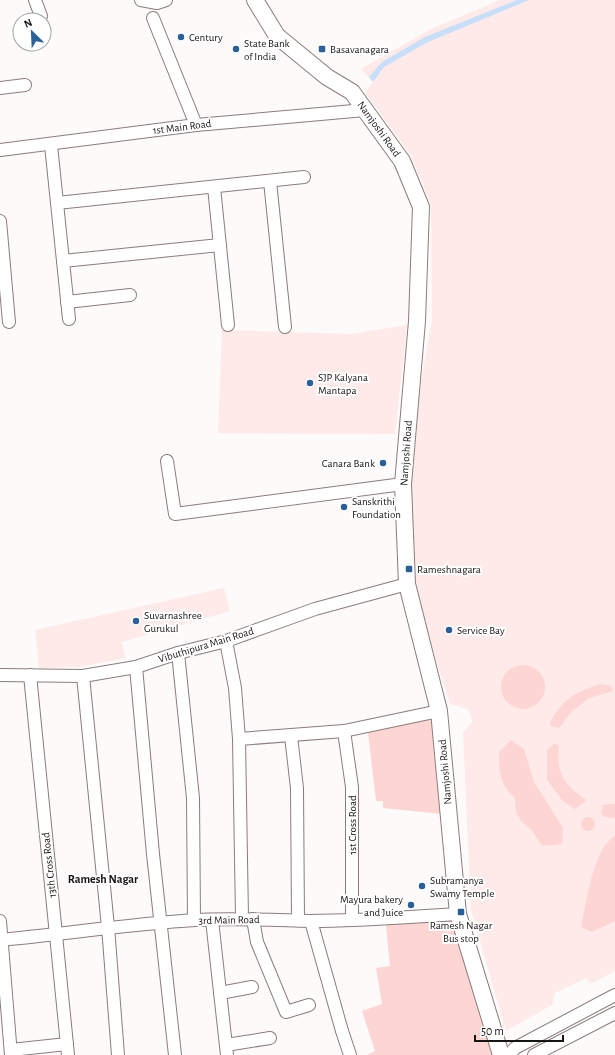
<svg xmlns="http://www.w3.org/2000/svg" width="615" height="1055" viewBox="0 0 615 1055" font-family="'Alegreya Sans',sans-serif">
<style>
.built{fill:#fdeae9}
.green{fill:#fdd5d3}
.water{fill:#c8dff9}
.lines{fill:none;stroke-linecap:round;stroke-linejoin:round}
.minor-casing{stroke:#8a7d7c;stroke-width:14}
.major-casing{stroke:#8a7d7c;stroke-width:18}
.minor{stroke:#fff;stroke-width:12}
.major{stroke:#fff;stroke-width:16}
.poi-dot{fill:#296099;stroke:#fff;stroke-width:1.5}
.labels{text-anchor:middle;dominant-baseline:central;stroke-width:4;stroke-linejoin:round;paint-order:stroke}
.poi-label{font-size:11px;fill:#191414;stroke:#fff;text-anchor:start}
.street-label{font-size:11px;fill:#191414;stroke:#fff}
.neighbourhood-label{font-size:12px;font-weight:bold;fill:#191414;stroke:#fff}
</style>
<rect width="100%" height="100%" fill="#fdfafa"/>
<g class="built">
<polygon points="500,0 615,0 615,971 590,984 586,978 555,993 552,1005 506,1031 471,910 463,733 472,722 471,716 468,709 450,704 427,632 413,574 410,490 419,395 432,319 431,205 411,155 365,93 373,82 361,69 431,29"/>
<polygon points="407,325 395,434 218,433 222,330 351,334"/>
<polygon points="224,588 230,611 122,642 125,658 79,667 39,668 35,630"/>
</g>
<g class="green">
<circle cx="523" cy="687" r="22"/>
<path d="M 601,684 L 611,686 L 613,691 L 589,698 L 571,712 L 559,728 L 551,726 L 550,723 C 561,700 577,691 601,684 Z"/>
<polygon points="435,717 443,814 383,808 383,801 376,801 368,733"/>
<path d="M 511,740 L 524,749 L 534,782 L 563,828 L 562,844 L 542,846 L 532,830 L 521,821 L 516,812 L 515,798 C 500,785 499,772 499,752 Z"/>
<path d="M 555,743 L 559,746 C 556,773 564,786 587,800 L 575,809 L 563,801 L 547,780 L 547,750 Z"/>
<polygon points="615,804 615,818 605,817 601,814 603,805"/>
<circle cx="588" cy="824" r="7"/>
<path d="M 615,835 L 615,921 L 592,932 L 581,927 C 586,902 590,875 601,852 C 603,846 610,840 615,835 Z"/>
<polygon points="393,917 451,918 493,1055 367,1055 375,1051 362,1011 382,1004 376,968 390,966 386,926"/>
</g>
<polygon class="water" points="517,0 529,0 428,42 384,67 373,82 369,77 382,62 425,37"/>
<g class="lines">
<g class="minor-casing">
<g id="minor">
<polyline points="35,0 41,16"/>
<polyline points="141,0 157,3 166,0"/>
<polyline points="153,18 196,125"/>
<polyline points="0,88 25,85"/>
<polyline points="51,145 69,319"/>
<polyline points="0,150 196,125 365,110"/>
<polyline points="270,181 285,327"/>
<polyline points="214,187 228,325"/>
<polyline points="57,203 304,177"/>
<polyline points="0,221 9,322"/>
<polyline points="63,261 220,245"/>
<polyline points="67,302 130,295"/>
<polyline points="167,461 175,514 403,484"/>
<polyline points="226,641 235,688 239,739 242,918"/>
<polyline points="178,653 193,798 194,920"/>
<polyline points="136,667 153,854 175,1055"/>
<polyline points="0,675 83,676 136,667 178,653 226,641 315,609 407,584"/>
<polyline points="30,675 68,1055"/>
<polyline points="83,676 108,927 118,1055"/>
<polyline points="344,731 352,787 352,920"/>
<polyline points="291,736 297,788 298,920"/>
<polyline points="239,739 344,731 439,711"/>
<polyline points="253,919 257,942 286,1012 309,1005"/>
<polyline points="212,920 227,1055"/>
<polyline points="0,921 11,1055"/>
<polyline points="311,921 342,1031 350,1055"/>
<path d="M 0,940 C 65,934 130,924 195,920 C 234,918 272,920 310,921 C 359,921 409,917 458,914"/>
<polyline points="220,993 252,987"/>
<polyline points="226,1045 270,1038"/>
<polyline points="11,1050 67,1044"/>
<polyline points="509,1055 515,1048 615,995"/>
<polyline points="534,1055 615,1013"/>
</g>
</g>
<g class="major-casing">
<polyline id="major" points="255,0 277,36 327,77 352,92 402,161 421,207 417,321 403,484 407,584 439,711 458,914 501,1055"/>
</g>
<use href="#minor" class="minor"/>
<use href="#major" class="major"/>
</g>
<g class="poi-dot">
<circle cx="181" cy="37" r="4"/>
<circle cx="236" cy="49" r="4"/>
<rect x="318" y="45" width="8" height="8" rx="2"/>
<circle cx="310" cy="383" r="4"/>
<circle cx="383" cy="463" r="4"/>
<circle cx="344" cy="507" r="4"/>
<rect x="405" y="565" width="8" height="8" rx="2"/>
<circle cx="136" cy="621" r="4"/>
<circle cx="449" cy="630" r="4"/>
<circle cx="422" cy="886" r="4"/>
<circle cx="411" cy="905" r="4"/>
<rect x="457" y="908" width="8" height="8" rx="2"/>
</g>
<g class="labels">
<g class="poi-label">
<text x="189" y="37">Century</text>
<text x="244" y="43">State Bank<tspan x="244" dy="13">of India</tspan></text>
<text x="330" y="49">Basavanagara</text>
<text x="318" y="377">SJP Kalyana<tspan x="318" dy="13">Mantapa</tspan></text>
<text x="375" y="463" text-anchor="end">Canara Bank</text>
<text x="352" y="501">Sanskrithi<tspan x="352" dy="13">Foundation</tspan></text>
<text x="417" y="569">Rameshnagara</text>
<text x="144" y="615">Suvarnashree<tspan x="144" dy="13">Gurukul</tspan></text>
<text x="457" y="630">Service Bay</text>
<text x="430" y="880">Subramanya<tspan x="430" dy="13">Swamy Temple</tspan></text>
<text x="403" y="899" text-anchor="end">Mayura bakery<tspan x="403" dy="13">and Juice</tspan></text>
<text x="461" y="925" text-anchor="middle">Ramesh Nagar<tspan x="461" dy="13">Bus stop</tspan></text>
</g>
<g class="street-label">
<text transform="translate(182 127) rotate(-7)">1st Main Road</text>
<text transform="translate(379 129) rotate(54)">Namjoshi Road</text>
<text transform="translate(406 453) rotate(-86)">Namjoshi Road</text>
<text transform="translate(206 645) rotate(-17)">Vibuthipura Main Road</text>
<text transform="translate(445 772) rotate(-95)">Namjoshi Road</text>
<text transform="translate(352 825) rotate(-90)">1st Cross Road</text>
<text transform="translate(49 865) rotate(-96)">13th Cross Road</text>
<text transform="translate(229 920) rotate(-1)">3rd Main Road</text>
</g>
<g class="neighbourhood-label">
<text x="103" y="879">Ramesh Nagar</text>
</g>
</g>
<g transform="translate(32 32) rotate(336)"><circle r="19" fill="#ffffff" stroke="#a3a1a1"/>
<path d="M0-3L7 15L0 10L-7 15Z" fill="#296099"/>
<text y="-6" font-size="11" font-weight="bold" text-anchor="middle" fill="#191414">N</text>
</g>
<path d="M475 1035v6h88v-6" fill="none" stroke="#191414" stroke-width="2"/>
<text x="481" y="1035" font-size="12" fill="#191414" stroke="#ffffff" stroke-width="3" paint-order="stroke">50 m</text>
</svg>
